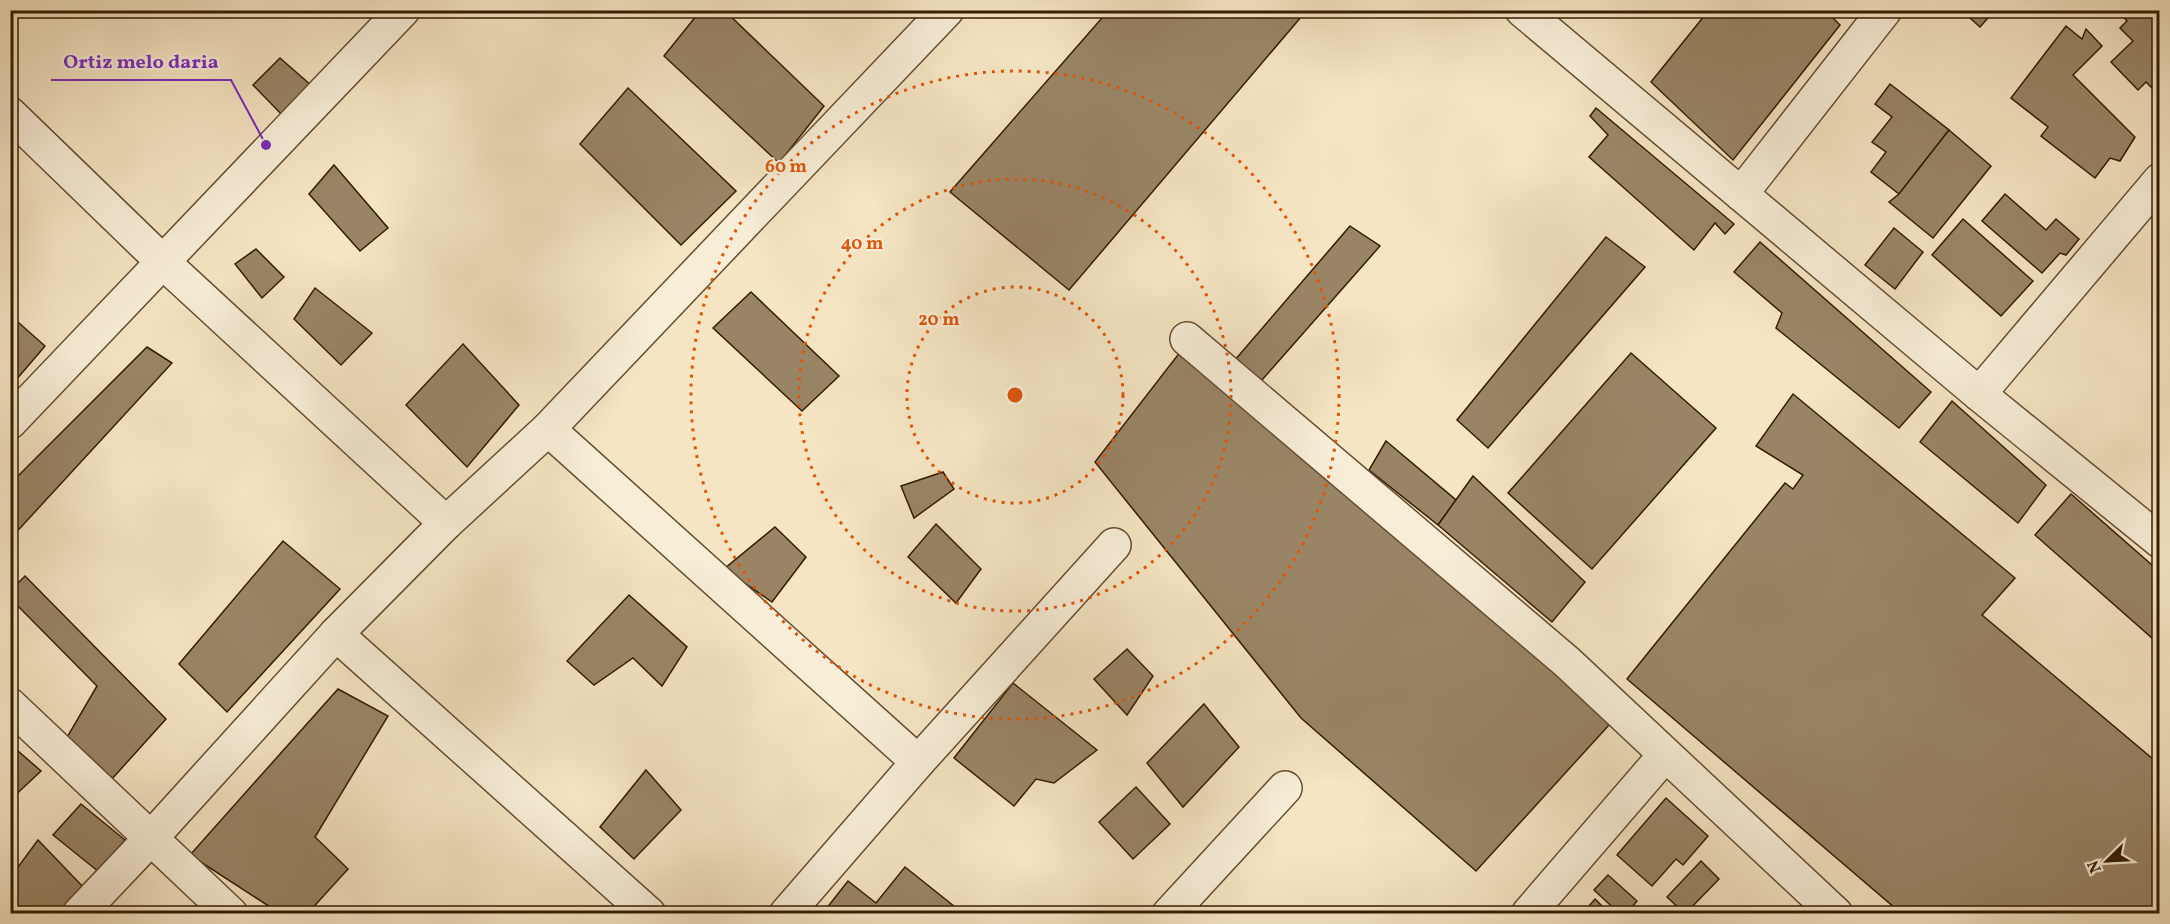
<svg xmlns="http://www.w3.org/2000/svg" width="2170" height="924" viewBox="0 0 2170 924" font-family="Vollkorn,serif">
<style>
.building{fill:#998566;stroke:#351c01;stroke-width:1.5}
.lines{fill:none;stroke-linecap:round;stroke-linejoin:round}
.street-casing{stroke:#654e32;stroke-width:36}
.street{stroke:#f8eed8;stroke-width:33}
.ring{fill:none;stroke:#df560b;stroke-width:3;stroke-dasharray:3 6}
.centre{fill:#df560b;stroke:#f8eed8;stroke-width:3}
.ring-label{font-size:18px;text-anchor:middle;font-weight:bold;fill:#df560b;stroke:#f8eed8;stroke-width:4.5;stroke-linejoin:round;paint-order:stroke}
.leader{fill:none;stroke:#7b2cbf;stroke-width:2}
.callout-dot{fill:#7b2cbf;stroke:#f8eed8;stroke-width:2}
.callout-label{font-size:20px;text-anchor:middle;font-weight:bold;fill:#7b2cbf;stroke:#f8eed8;stroke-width:4.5;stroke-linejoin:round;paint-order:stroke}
</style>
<rect width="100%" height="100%" fill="#f5e5c3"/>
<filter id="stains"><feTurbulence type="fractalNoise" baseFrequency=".00333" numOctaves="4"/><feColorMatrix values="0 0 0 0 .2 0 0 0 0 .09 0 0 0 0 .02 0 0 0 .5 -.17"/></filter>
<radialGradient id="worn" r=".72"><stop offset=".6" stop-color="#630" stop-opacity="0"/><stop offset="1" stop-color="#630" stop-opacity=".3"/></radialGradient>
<g class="building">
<polygon points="701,10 724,10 824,106 779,163 664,56"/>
<polygon points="1109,10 1307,10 1069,290 950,192"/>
<polygon points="1709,10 1825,10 1840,25 1733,160 1651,82"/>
<polygon points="1961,10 1995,10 1980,27"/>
<polygon points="2117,10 2160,10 2160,96 2146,82 2138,90 2111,62 2133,41 2120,28 2127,21"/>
<polygon points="2066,26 2082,39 2086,29 2102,46 2073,75 2135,137 2120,161 2110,158 2095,178 2041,136 2048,127 2011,98"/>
<polygon points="280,58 312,86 284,117 253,85"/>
<polygon points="1890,84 1949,130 1899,194 1871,172 1886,152 1872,142 1892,117 1875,104"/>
<polygon points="628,88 736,191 681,245 580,144"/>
<polygon points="1596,108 1734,224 1725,234 1715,223 1694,250 1589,157 1608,135 1590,116"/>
<polygon points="1949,130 1991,166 1933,238 1889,202 1899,194"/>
<polygon points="334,165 388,228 360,251 309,194"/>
<polygon points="2005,194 2046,230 2056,219 2079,239 2066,255 2060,253 2042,273 1982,221"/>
<polygon points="1963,219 2033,281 2001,316 1932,255"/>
<polygon points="1350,226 1380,246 1262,380 1235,360"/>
<polygon points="1894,228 1923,252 1895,289 1865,265"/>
<polygon points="1606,237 1645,267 1488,448 1457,420"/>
<polygon points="1760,242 1931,392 1899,428 1776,328 1782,313 1734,272"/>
<polygon points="256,249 284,277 262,298 235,264"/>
<polygon points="315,288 372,333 341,365 294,319"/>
<polygon points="751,292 839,376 802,411 713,328"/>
<polygon points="10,315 45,346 10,387"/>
<polygon points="463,344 519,405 467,467 406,405"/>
<polygon points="147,347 172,363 10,539 10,484"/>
<polygon points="1184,347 1619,714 1476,871 1301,718 1095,462"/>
<polygon points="1631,353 1716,428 1592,569 1508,493"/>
<polygon points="1793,394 2015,578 1982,615 2160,765 2160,914 1902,914 1627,679 1785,483 1793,489 1803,475 1756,446"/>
<polygon points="1952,401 2046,485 2018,523 1920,442"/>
<polygon points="1386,441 1456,500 1438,525 1369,470"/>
<polygon points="943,472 954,489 914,518 901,486"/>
<polygon points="1473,476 1585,582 1552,622 1438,525"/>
<polygon points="2071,494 2160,572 2160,645 2035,535"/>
<polygon points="936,524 981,569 956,603 908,557"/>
<polygon points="775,527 806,557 772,602 724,569"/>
<polygon points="283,541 340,589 227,712 179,664"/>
<polygon points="25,576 166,719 111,780 66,739 97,686 10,598 10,591"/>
<polygon points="629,595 687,647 662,686 633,658 594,685 567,661"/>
<polygon points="1127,649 1153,676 1127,715 1094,679"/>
<polygon points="1013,683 1097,750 1054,783 1036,779 1014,806 954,758"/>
<polygon points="338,689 388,716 315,837 348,869 307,914 281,914 190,855"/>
<polygon points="1204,704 1239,747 1183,807 1147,763"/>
<polygon points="10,744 41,771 10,800"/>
<polygon points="646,770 681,810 634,859 600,827"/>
<polygon points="1136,787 1170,824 1133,859 1099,822"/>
<polygon points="1666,798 1708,836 1683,865 1676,859 1652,886 1617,855"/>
<polygon points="81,804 125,840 99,872 53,835"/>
<polygon points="38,840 88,892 67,914 18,914 10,906 10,878"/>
<polygon points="1701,861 1719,879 1685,914 1667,897"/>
<polygon points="905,867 960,911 958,914 822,914 848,881 876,903"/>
<polygon points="1608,875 1637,901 1626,914 1620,914 1594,890"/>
<polygon points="1595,899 1610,914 1582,914"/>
</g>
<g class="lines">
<g class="street-casing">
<g id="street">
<polyline points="1522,10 1979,394 2160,541"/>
<polyline points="10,114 164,263 446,523"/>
<polyline points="1741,194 1885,10"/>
<polyline points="1187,339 1567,662 1836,914"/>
<polyline points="1979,394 2160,180"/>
<polyline points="10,422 403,10"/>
<polyline points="548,429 918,762"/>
<polyline points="336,634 649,914"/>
<polyline points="10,705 231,914"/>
<polyline points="79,914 151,838 336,634 446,523 548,429 947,10"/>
<polyline points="786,914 918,762 1114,545"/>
<polyline points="1169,914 1285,788"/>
<polyline points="1528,914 1665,755"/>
</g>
</g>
<use href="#street" class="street"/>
</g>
<g class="ring">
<circle cx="1015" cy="395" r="108"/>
<circle cx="1015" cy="395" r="216"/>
<circle cx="1015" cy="395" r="324"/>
</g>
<circle cx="1015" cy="395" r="9" class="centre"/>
<g class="ring-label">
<text x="786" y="172">60 m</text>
<text x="862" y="249">40 m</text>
<text x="939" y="325">20 m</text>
</g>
<path class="leader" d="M266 145L231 80H51"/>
<circle class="callout-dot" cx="266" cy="145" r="6"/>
<g class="callout-label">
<text x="141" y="68">Ortiz melo daria</text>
</g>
<rect width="2170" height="924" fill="none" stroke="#f5e5c3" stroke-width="36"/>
<rect x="12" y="12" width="2146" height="900" fill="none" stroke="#351c01" stroke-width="3"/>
<rect x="18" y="18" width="2134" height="888" fill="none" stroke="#351c01" stroke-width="1.5"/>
<g transform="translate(2107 861) rotate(246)" stroke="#f8eed8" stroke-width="4.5" paint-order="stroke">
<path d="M0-4.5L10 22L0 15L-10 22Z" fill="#351c01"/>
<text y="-9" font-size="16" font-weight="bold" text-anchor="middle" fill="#351c01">N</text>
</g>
<rect width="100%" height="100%" filter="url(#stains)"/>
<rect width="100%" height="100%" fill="url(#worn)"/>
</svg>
